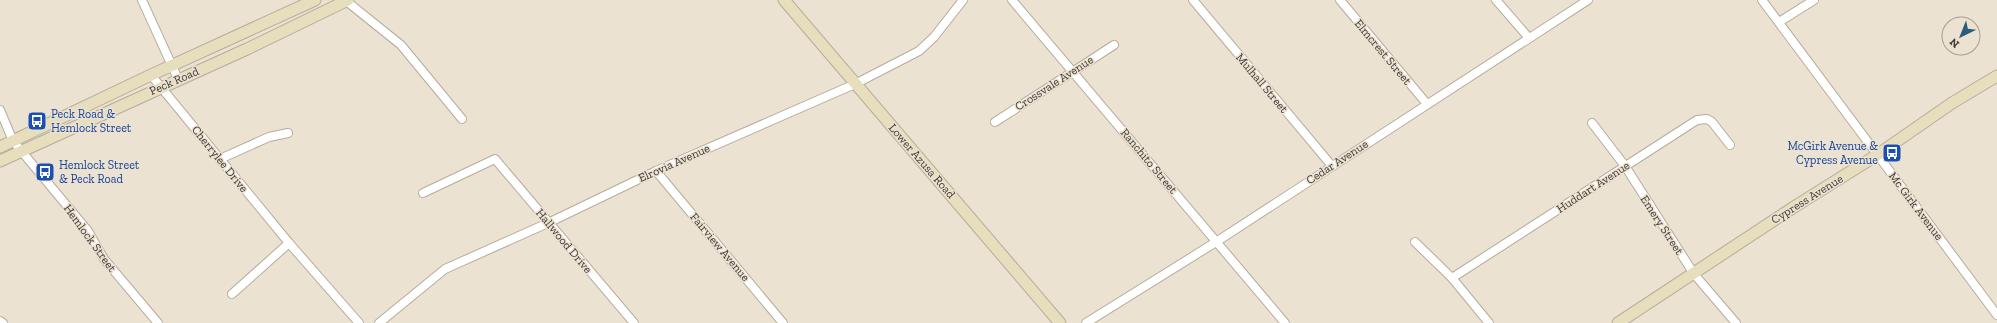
<svg xmlns="http://www.w3.org/2000/svg" width="1997" height="323" viewBox="0 0 1997 323" font-family="'Zilla Slab',serif">
<style>
.lines{fill:none;stroke-linecap:round;stroke-linejoin:round}
.street-casing{stroke:#b5ac9b;stroke-width:10}
.secondary-casing{stroke:#b5ac9b;stroke-width:13}
.street{stroke:#fff;stroke-width:8}
.secondary{stroke:#e7debe;stroke-width:11}
.labels{text-anchor:middle;dominant-baseline:central;stroke-width:3;stroke-linejoin:round;paint-order:stroke}
.street-label{font-size:12px;fill:#3d3933;stroke:#ece2d1}
.transit-label{font-size:12px;fill:#164399;stroke:#ece2d1;text-anchor:start}
</style>
<rect width="100%" height="100%" fill="#ece2d1"/>
<g class="lines">
<g class="street-casing">
<g id="street">
<polyline points="142,0 178,79"/>
<polyline points="345,0 401,45 462,119"/>
<polyline points="1012,0 1285,323"/>
<polyline points="1193,0 1332,166"/>
<polyline points="1340,0 1427,104"/>
<polyline points="1496,0 1529,38"/>
<polyline points="1762,0 1997,315"/>
<polyline points="1779,22 1814,0"/>
<polyline points="151,75 289,243 359,323"/>
<polyline points="0,110 13,141 88,231 104,259 158,323"/>
<polyline points="995,122 1114,45"/>
<polyline points="1592,123 1625,166 1694,274 1736,323"/>
<polyline points="220,159 269,137 288,133"/>
<polyline points="656,171 783,323"/>
<polyline points="423,193 495,159 634,323"/>
<polyline points="1415,242 1452,278 1489,323"/>
<polyline points="1452,278 1697,120 1707,119 1712,122 1730,145"/>
<polyline points="232,294 289,243"/>
<polyline points="0,321 3,323"/>
<polyline points="379,323 445,269 548,223 656,171 855,84 919,51 934,37 963,0"/>
<polyline points="1086,323 1216,242 1588,0"/>
</g>
</g>
<g class="secondary-casing">
<g id="secondary">
<polyline points="784,0 1060,323"/>
<polyline points="0,147 151,75 315,0"/>
<polyline points="0,161 247,49 348,0"/>
<polyline points="1618,323 1794,207 1877,155 1952,103 1997,76"/>
</g>
</g>
<use href="#street" class="street"/>
<use href="#secondary" class="secondary"/>
</g>
<defs>
<g id="bus-square" transform="scale(1)"><rect x="-9" y="-9" width="18" height="18" rx="4" fill="#1a4fb4" stroke="#ece2d1"/><path d="M-5-6H5V4H4V6H2V4H-2V6H-4V4H-5ZM-3.5-4V0h7V-4ZM-3.5 1.2v1.5H-2V1.2ZM2 1.2v1.5H3.5V1.2Z" fill="#fff"/></g>
</defs>
<g fill-rule="evenodd">
<use href="#bus-square" x="37" y="121"/>
<use href="#bus-square" x="1892" y="153"/>
<use href="#bus-square" x="45" y="172"/>
</g>
<g class="labels">
<g class="street-label">
<text transform="translate(1383 52) rotate(50)">Elmcrest Street</text>
<text transform="translate(174 81) rotate(-24)">Peck Road</text>
<text transform="translate(1054 83) rotate(-33)">Crossvale Avenue</text>
<text transform="translate(1262 83) rotate(50)">Mulhall Street</text>
<text transform="translate(220 159) rotate(51)">Cherrylee Drive</text>
<text transform="translate(922 161) rotate(49)">Lower Azusa Road</text>
<text transform="translate(1149 161) rotate(50)">Ranchito Street</text>
<text transform="translate(1337 162) rotate(-33)">Cedar Avenue</text>
<text transform="translate(674 163) rotate(-24)">Elrovia Avenue</text>
<text transform="translate(1593 187) rotate(-33)">Huddart Avenue</text>
<text transform="translate(1807 199) rotate(-32)">Cypress Avenue</text>
<text transform="translate(1916 206) rotate(53)">Mc Girk Avenue</text>
<text transform="translate(1662 225) rotate(57)">Emery Street</text>
<text transform="translate(90 238) rotate(54)">Hemlock Street</text>
<text transform="translate(564 241) rotate(50)">Hallwood Drive</text>
<text transform="translate(720 247) rotate(50)">Fairview Avenue</text>
</g>
<g class="transit-label">
<text x="51" y="114">Peck Road &amp;<tspan x="51" dy="14">Hemlock Street</tspan></text>
<text x="1878" y="146" text-anchor="end">McGirk Avenue &amp;<tspan x="1878" dy="14">Cypress Avenue</tspan></text>
<text x="59" y="165">Hemlock Street<tspan x="59" dy="14">&amp; Peck Road</tspan></text>
</g>
</g>
<g transform="translate(1961 36) rotate(223)"><circle r="19" fill="#ece2d1" stroke="#a69e92"/>
<path d="M0-3L7 15L0 10L-7 15Z" fill="#2a5e7a"/>
<text y="-6" font-size="11" font-weight="bold" text-anchor="middle" fill="#3d3933">N</text>
</g>
</svg>
